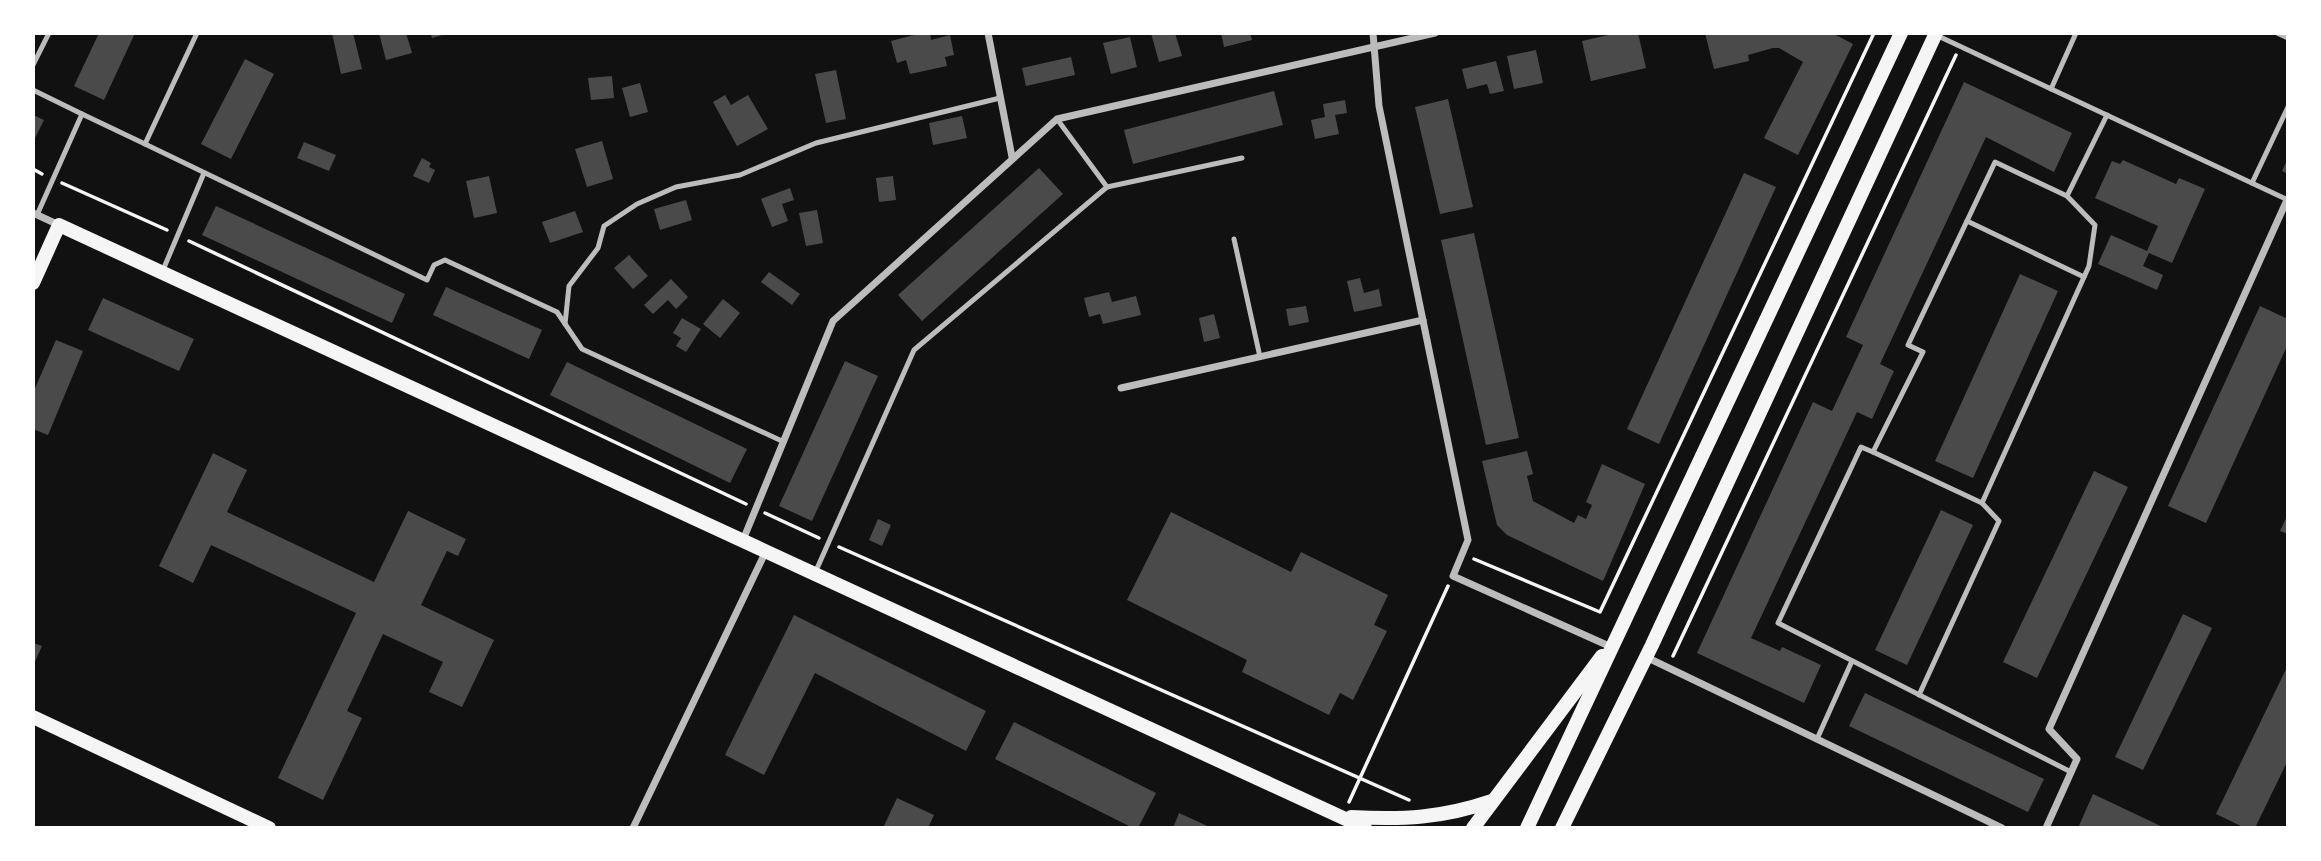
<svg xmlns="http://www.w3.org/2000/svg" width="2321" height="861" viewBox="0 0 2321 861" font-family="Roboto,sans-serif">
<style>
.building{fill:#4a4a4a}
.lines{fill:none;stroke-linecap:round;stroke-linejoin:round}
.path{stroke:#f5f5f5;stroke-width:3.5}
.service{stroke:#bcbcbc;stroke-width:5}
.minor{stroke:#bcbcbc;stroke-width:7}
.secondary{stroke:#f5f5f5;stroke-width:14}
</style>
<rect width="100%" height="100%" fill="#111"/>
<g class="building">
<polygon points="99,33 135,33 104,100 74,86"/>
<polygon points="332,33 353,33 362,69 341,74"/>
<polygon points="379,33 406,33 412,53 386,60"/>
<polygon points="430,33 447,33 447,34 432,38"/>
<polygon points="922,33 930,33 931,40 950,35 954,55 945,57 947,66 910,74 906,60 897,63 891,41"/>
<polygon points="1151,33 1175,33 1182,56 1159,62"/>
<polygon points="1221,33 1250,33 1252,40 1224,47"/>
<polygon points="1617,33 1638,33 1646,68 1591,81 1582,41"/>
<polygon points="1705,33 1832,33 1853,44 1798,155 1764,138 1803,62 1779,48 1773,48 1748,55 1749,61 1714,69"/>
<polygon points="1130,37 1137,67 1111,74 1103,43"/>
<polygon points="1536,50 1543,83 1514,89 1507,56"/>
<polygon points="1071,57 1075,75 1026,86 1022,68"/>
<polygon points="245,59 274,74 231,159 201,144"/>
<polygon points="1496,61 1504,91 1490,94 1487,84 1467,89 1462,69"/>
<polygon points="836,70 846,119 826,123 815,74"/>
<polygon points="612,76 614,98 591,100 588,78"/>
<polygon points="1964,82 2072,133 2054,172 1986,137 1880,364 1894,371 1872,419 1857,412 1751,638 1780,651 1782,647 1821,665 1804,703 1697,653 1813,402 1832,411 1863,345 1846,337"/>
<polygon points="640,83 648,112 630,117 622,88"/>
<polygon points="1274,91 1283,125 1133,164 1124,130"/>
<polygon points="725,95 731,105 748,95 768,129 737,146 713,102"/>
<polygon points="1448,99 1473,207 1440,214 1415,107"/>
<polygon points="1345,100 1347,113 1335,115 1339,134 1315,139 1311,120 1325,117 1323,104"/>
<polygon points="33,115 44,120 33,142"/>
<polygon points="962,116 967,138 933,145 929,123"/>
<polygon points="602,141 613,179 587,187 575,149"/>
<polygon points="304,142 336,155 329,171 297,158"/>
<polygon points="422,158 431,163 429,167 435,170 429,183 413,176"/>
<polygon points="2288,158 2288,174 2282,171"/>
<polygon points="2123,160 2176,184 2179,178 2205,189 2172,263 2149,253 2143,266 2163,275 2157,290 2098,264 2111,235 2147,251 2158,226 2095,198 2112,161 2120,164"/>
<polygon points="1039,168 1063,194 922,321 898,295"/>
<polygon points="1744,173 1776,187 1659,444 1627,429"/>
<polygon points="489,176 497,213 474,218 466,181"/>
<polygon points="893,176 896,200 879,202 876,178"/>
<polygon points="790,188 794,200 782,204 788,221 772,227 761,199"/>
<polygon points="686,200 692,220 660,230 654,209"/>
<polygon points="216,206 405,294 392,323 202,235"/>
<polygon points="817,210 823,243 806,246 799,213"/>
<polygon points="575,211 583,232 550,243 542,222"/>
<polygon points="1474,233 1519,438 1486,445 1441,240"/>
<polygon points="629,255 648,276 633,289 614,268"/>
<polygon points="769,272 800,294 792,305 761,282"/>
<polygon points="2020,274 2058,291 1973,478 1935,461"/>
<polygon points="1360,278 1364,293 1379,289 1382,306 1354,312 1347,281"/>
<polygon points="671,279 688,297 676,309 668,300 653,314 644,305"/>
<polygon points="446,287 542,330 529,359 433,315"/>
<polygon points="1109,292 1112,302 1136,296 1141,315 1103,324 1100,314 1089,317 1084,298"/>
<polygon points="103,298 194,339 179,371 88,330"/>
<polygon points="723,299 740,313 720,338 703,324"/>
<polygon points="1306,306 1309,322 1289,326 1286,309"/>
<polygon points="2260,306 2288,319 2288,344 2206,523 2168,506"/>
<polygon points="1214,314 1220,338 1204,342 1199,318"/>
<polygon points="682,318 701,329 686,352 676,346 681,338 673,333"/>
<polygon points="56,340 83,351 48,435 33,429 33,393"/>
<polygon points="845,361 878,376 812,521 779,506"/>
<polygon points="567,362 747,449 730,483 550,395"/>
<polygon points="1527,451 1533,474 1527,476 1533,501 1574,523 1578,515 1586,519 1592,505 1586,502 1602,464 1645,484 1603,581 1507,535 1497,525 1482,461"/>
<polygon points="213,453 247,470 227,512 374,582 408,511 466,539 458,556 447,551 421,605 494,640 462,707 429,692 443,662 383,634 347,711 362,718 323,800 278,778 356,613 211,545 193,583 159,566"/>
<polygon points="2094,471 2128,487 2037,678 2003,662"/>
<polygon points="1941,510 1973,525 1907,665 1875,650"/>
<polygon points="1171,512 1291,572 1301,552 1388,595 1374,625 1387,631 1353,700 1340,693 1329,715 1242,672 1247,660 1127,600"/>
<polygon points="2288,514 2288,534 2280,531"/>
<polygon points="878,519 891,525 882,546 869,540"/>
<polygon points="2183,614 2212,628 2143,770 2115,757"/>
<polygon points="794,615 986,711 966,751 815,673 764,775 725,755"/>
<polygon points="33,643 42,646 33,666"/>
<polygon points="2288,665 2288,760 2255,828 2245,828 2216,814"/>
<polygon points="1865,693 2044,779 2028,812 1849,726"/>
<polygon points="1014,722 1156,793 1138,828 1133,828 995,759"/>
<polygon points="2093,794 2165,828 2078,828"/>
<polygon points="897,798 934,815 928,828 883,828"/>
<polygon points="1179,813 1212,828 1173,828"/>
</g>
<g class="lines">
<g class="path">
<polyline points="33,169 42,174"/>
<polyline points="62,183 167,230"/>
<polyline points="189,241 746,504"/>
<polyline points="765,513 819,538"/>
<polyline points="839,547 1409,800"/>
<polyline points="1474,559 1600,612 1874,33"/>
<polyline points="1673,656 1956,55"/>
<polyline points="1349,802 1448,586"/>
</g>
<g class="service">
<polyline points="2277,33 2288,38"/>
<polyline points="1936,35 2288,200"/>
<polyline points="33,65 49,33"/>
<polyline points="2051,89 2076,33"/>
<polyline points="33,90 82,114"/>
<polyline points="1057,119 1107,187"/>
<polyline points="145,144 427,280 434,265 445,260 557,312 582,349 784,442"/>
<polyline points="2252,183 2288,107"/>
<polyline points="37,215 82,114 145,144 197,33"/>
<polyline points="1967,221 2084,277"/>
<polyline points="1234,239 1260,357"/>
<polyline points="163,270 204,173"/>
<polyline points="565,324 569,286 598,248 604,226 637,204 676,187 740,175 816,143 1000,98"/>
<polyline points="1873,452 1982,503"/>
<polyline points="815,573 914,350 1107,187 1242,158"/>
<polyline points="1919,695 1999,521 1982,503 2089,266 2095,225 2067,196"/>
<polyline points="1817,739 1852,661"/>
<polyline points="2071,772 1778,623 1861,447 1873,452 1923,352 1908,345 1995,162 2067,196 2107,115"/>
</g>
<g class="minor">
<polyline points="988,33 1012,157"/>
<polyline points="1373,33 1379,106 1468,540 1453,576 1609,646"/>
<polyline points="33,213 59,225"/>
<polyline points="1121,388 1423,320"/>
<polyline points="743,540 833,321 1057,119 1435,33"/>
<polyline points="1646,657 2002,828"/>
<polyline points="633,828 766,551"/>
<polyline points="2046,828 2077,759 2049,729 2287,200"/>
</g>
<g class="secondary">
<polyline points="33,283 59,225 1365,828"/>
<polyline points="33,717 269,828"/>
<path d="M 1351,817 C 1403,820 1442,818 1492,801"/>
<polyline points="1473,828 1602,656"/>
<polyline points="1527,828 1901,33"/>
<polyline points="1562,828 1652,645 1936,33"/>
</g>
</g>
<rect width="2321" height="861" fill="none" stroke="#ffffff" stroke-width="70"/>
</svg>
